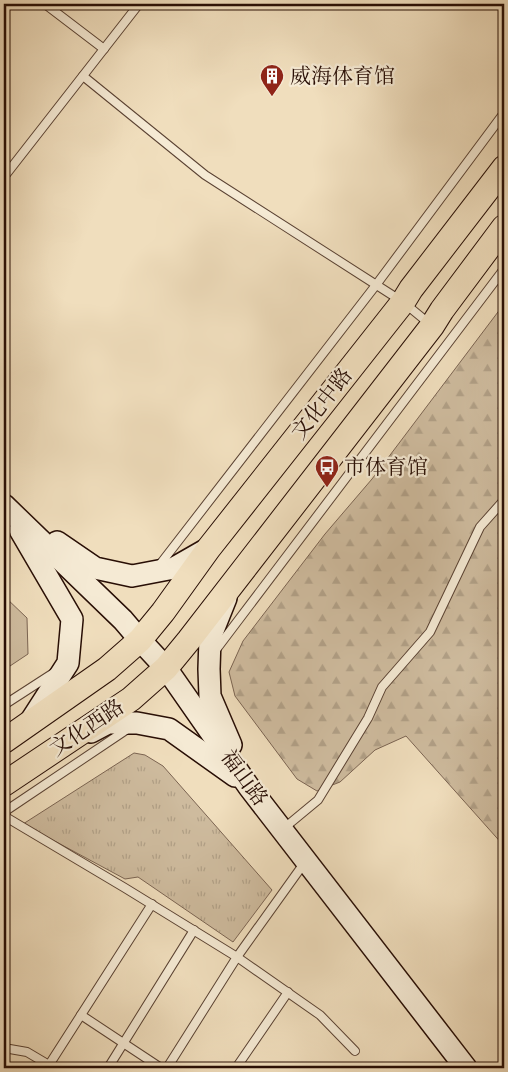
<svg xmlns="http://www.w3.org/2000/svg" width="508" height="1072" viewBox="0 0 508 1072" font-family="Cardo,'Noto Serif SC',serif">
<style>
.grass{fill:#cebb9e;stroke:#7b6452}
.forest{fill:url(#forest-firs);stroke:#7b6452}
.park{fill:url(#park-tufts);stroke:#7b6452}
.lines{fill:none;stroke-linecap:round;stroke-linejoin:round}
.lane-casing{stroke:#5a4233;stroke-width:10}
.secondary-casing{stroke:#280e05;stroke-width:24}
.primary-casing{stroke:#280e05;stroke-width:26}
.lane{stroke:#f5ead4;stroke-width:8}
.secondary{stroke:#f5ead4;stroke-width:21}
.primary{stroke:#f0debd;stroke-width:24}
.labels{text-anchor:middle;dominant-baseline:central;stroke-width:4.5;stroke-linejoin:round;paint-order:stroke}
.poi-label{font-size:21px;fill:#280e05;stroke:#f5ead4;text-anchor:start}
.street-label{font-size:21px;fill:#280e05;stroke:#f5ead4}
</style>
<defs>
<pattern id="forest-firs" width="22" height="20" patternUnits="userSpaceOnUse" patternTransform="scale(1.25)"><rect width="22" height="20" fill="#cebb9e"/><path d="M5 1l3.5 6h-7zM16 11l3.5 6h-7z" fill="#b1a087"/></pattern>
<pattern id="park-tufts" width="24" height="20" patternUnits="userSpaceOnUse" patternTransform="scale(1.25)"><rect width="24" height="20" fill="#cebb9e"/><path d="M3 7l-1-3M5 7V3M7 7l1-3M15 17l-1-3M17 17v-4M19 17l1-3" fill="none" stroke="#b1a087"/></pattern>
</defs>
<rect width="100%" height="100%" fill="#f0debd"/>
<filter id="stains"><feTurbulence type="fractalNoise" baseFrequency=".004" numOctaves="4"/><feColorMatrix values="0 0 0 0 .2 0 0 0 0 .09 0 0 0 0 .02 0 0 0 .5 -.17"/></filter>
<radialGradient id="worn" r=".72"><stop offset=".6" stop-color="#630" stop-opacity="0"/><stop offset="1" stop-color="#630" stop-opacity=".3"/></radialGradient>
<polygon class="grass" points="4,596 27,618 28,654 4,670"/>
<polygon class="forest" points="504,304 504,846 406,736 375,750 340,782 317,791 297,779 235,696 229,672 243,641 325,534 372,479"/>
<polygon class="park" points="134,753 145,755 163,766 272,890 233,942 138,877 125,879 23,824"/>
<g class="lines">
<g class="lane-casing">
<g id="lane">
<polyline points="45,4 104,49"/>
<polyline points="83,76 205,175 403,302 431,325"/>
<polyline points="4,177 139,4"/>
<polyline points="158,567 376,285 504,113"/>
<polyline points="215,651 504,269"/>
<polyline points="4,705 55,672"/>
<polyline points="4,812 129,728"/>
<polyline points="4,816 125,888 237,957 320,1015 355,1051"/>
<polyline points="283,829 318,800 368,718 382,687 430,632 480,527 504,500"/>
<polyline points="81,1015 161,1068"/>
<polyline points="4,1048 27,1052 54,1068"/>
<polyline points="49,1065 152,904"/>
<polyline points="108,1068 194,930"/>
<polyline points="167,1068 237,957 305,862"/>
<polyline points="236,1068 288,992"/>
</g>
</g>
<g class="secondary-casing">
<g id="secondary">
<polyline points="4,505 123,620 140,640 166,668 249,787 466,1068"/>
<polyline points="20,530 72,619 68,663 30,722"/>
<polyline points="57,542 95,568 132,576 174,568 209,548"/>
<polyline points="226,598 210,638 209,669 210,696 231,745"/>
<polyline points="91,732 108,723 137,723 169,729 235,776"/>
</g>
</g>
<g class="primary-casing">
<g id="primary">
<polyline points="4,741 107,669 140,640 163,612 209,548 403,302 411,289 504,168"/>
<polyline points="4,784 131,699 166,668 189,640 432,326 442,310 504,227"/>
</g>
</g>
<use href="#lane" class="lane"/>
<use href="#secondary" class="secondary"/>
<use href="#primary" class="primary"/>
</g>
<defs>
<g id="building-pin" transform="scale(1.25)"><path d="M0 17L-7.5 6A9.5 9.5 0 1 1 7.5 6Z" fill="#8f2418" stroke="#f5ead4"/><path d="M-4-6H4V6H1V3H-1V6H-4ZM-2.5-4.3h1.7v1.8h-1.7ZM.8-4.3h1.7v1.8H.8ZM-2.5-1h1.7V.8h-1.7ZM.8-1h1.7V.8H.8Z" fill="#fff"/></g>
<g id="bus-pin" transform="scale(1.25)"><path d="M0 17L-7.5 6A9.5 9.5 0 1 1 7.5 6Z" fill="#8f2418" stroke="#f5ead4"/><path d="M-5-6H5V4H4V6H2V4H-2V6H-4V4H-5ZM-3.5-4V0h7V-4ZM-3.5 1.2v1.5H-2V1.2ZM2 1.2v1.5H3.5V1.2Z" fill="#fff"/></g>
</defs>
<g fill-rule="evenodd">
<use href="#building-pin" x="272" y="76"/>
<use href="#bus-pin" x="327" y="467"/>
</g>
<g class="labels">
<g class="poi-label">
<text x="290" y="76">威海体育馆</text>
<text x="344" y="467">市体育馆</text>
</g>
<g class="street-label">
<text transform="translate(322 404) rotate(-52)">文化中路</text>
<text transform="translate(87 728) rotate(-34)">文化西路</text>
<text transform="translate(244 778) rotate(54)">福山路</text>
</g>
</g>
<rect width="508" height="1072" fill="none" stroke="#f0debd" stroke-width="20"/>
<rect x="5" y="5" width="498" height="1062" fill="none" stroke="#280e05" stroke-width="2.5"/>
<rect x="10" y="10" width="488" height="1052" fill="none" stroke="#280e05"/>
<rect width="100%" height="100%" filter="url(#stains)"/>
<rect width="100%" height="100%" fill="url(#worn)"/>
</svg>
